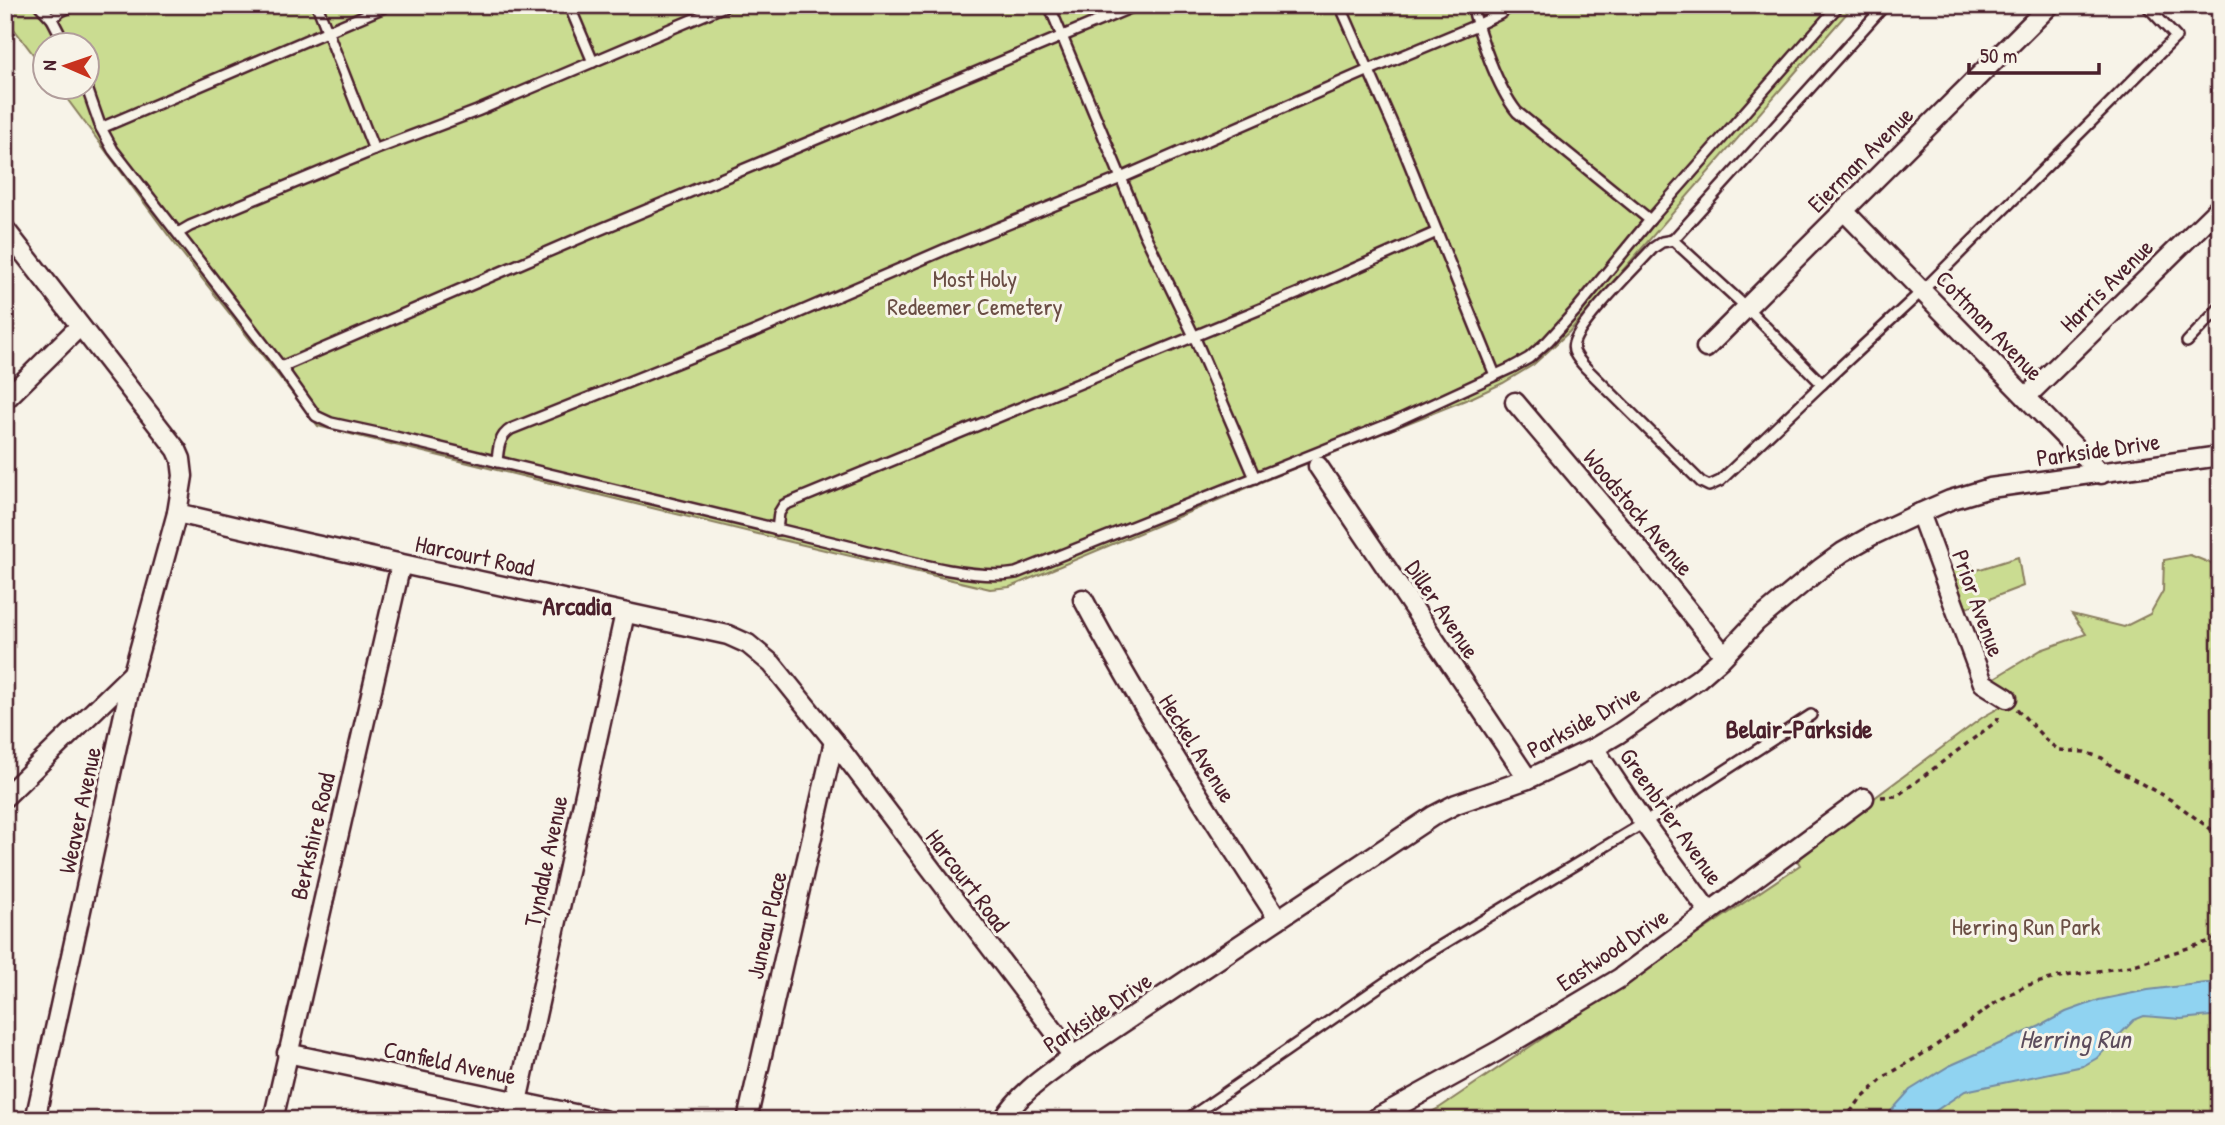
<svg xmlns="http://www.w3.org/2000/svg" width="2225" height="1125" viewBox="0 0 2225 1125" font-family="'Patrick Hand',sans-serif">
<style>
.green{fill:#cadc91;stroke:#8a7e5e;stroke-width:2}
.water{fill:#90d3f1;stroke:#748ba2;stroke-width:2}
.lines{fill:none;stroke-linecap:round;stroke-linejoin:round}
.lane-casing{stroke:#4a1f2b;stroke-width:14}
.street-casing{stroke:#4a1f2b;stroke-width:23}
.path{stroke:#4a1f2b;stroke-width:3.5;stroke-dasharray:5 5;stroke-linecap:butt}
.lane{stroke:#f7f3e8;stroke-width:9}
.street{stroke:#f7f3e8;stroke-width:18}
.labels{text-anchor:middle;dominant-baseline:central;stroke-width:6;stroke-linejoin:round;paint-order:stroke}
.street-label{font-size:24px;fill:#4a1f2b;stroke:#f7f3e8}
.park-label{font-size:24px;fill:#6a4e44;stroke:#f7f3e8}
.neighbourhood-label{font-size:26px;font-weight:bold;fill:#4a1f2b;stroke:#f7f3e8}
.water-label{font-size:26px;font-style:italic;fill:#5c4c5c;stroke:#f7f3e8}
</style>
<rect width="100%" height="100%" fill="#f7f3e8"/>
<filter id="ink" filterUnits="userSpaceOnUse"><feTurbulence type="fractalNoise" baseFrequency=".0143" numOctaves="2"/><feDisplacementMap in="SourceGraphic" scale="14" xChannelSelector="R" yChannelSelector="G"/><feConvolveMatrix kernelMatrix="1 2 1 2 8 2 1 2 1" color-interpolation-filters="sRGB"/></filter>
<g filter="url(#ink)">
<g class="green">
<polygon points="5,5 1854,5 1569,332 1533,365 1503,383 1473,397 1278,475 1010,587 990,589 774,538 318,426 171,239 59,88 88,88 88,46 46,46 45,70 5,17"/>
<polygon points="2190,555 2215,565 2220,561 2220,1120 1417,1120 1439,1108 1800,865 1795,857 1983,717 2006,704 1991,680 2041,650 2086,634 2072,614 2124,627 2150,614 2163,591 2164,560"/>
<polygon points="2018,557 2023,586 1966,608 1952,570 1971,564 1974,571"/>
</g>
<polygon class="water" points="2206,983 2220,983 2220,1015 2181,1019 2144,1016 2134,1020 2097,1058 2083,1066 1965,1091 1922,1120 1883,1120 1910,1090 1949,1066 2040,1026 2066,1012 2099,1000 2148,990"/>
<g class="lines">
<g class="lane-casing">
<g id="lane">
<polyline points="39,5 52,19 66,46"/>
<polyline points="317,5 374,150"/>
<polyline points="569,5 593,62"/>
<polyline points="1049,5 1144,233 1194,336 1255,478"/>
<polyline points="1340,5 1403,148 1495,375"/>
<path d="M 1472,5 C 1480,37 1497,87 1517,112 L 1650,220"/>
<polyline points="1885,5 1673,240 1746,307 1822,384 1922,291 2176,37 2146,5"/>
<polyline points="52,19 61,11 75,5"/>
<path d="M 87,88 L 101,128 L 113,150 L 281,367 L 316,416 L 331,423 L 391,436 C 542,473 693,510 844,545 C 890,556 972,582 1016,573 L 1394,422 L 1511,368 L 1529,358 L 1548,341 L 1576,310 L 1650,220 L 1839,5"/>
<polyline points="101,128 389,5"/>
<polyline points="178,233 190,226 374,150 477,111 727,5"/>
<path d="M 1673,240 L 1662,242 L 1653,248 C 1636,267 1579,323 1574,343 C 1571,352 1579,360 1585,367 L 1701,482 L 1709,486 L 1720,481 L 1822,384"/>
<polyline points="2187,342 2220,307"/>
<polyline points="281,367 582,237 1137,5"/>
<path d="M 497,462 C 498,449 499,436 511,429 L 756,331 L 946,249 L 1121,178 L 1369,70 L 1477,25 L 1500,14 L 1512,5"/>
<polyline points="777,530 779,513 784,505 1299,293 1437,232"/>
<polyline points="1186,1120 1422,957 1644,823 1811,715"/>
</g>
</g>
<g class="street-casing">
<g id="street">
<polyline points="1843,210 2101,474"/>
<polyline points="5,229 177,450 181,459 183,476 177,513 133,673 35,1120"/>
<polyline points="1706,348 2050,5"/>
<polyline points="2026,397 2220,207"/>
<polyline points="5,400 80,326"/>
<polyline points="1515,402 1634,543 1724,655"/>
<polyline points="1318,466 1528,779"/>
<polyline points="177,513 306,543 728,635 748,644 772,664 834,741 1073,1056"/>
<polyline points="1920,513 1983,683 2007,698"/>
<path d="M 1083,599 C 1142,710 1210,814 1278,919"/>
<polyline points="1594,748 1644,823 1709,912"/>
<polyline points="5,797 133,673"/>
<polyline points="287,1053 603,1120"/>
<polyline points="273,1120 401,564"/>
<polyline points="513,1120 625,613"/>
<polyline points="747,1120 834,741"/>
<path d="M 1003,1120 C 1020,1092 1047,1075 1073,1056 L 1433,816 L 1456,804 L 1528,779 L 1594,748 L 1618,734 L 1698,679 L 1721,659 L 1756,622 L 1821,568 L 1843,552 L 1873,535 L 1920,513 L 1950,500 L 1990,488 L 2220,456"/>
<polyline points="1373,1120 1498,1051 1620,978 1864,798"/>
</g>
</g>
<g class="path">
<polyline points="2017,709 2049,743 2059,750 2084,752 2102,758 2115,769 2171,800 2212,830 2220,833"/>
<polyline points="1881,797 1897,796 1997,721 2000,713"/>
<polyline points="1844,1120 1859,1101 1886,1076 1931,1049 1998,1001 2025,986 2059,977 2131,966 2220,938"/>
</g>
<use href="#lane" class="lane"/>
<use href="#street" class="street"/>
</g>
</g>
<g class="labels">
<g class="street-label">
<text transform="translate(1860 159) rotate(-45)">Eierman Avenue</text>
<text transform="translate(2106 285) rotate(-45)">Harris Avenue</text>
<text transform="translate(1990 325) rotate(46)">Cottman Avenue</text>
<text transform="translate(2098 449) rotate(-8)">Parkside Drive</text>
<text transform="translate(1639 512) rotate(50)">Woodstock Avenue</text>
<text transform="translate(475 555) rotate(12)">Harcourt Road</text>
<text transform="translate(1979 603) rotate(70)">Prior Avenue</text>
<text transform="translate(1443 609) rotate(56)">Diller Avenue</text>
<text transform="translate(1583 721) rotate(-29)">Parkside Drive</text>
<text transform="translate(1198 748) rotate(58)">Heckel Avenue</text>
<text transform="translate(79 810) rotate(-78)">Weaver Avenue</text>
<text transform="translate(1672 816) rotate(55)">Greenbrier Avenue</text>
<text transform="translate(312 836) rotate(-77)">Berkshire Road</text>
<text transform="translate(545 861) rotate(-78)">Tyndale Avenue</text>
<text transform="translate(968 880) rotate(53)">Harcourt Road</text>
<text transform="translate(766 925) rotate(-77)">Juneau Place</text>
<text transform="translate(1612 949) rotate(-34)">Eastwood Drive</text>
<text transform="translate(1097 1012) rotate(-34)">Parkside Drive</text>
<text transform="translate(450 1062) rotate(12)">Canfield Avenue</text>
</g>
<g class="park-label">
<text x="975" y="278">Most Holy<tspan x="975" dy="28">Redeemer Cemetery</tspan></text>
<text x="2026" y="926">Herring Run Park</text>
</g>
<g class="neighbourhood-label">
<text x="577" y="605">Arcadia</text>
<text x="1799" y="728">Belair-Parkside</text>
</g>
<g class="water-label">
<text x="2075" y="1038">Herring Run</text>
</g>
</g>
<rect width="2225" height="1125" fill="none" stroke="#f7f3e8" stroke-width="28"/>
<rect x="14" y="14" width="2197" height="1097" fill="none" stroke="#4a1f2b" stroke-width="2.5" filter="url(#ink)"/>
<g transform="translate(66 66) rotate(272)"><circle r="33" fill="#f7f3e8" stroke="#b29e9c" stroke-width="2"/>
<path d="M0-5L12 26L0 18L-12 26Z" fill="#c8321e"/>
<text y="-10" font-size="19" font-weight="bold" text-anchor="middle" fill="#4a1f2b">N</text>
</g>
<path d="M1969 63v10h130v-10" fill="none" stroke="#4a1f2b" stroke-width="3.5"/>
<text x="1980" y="63" font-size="21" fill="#4a1f2b" stroke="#f7f3e8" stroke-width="5" paint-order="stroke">50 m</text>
</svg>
